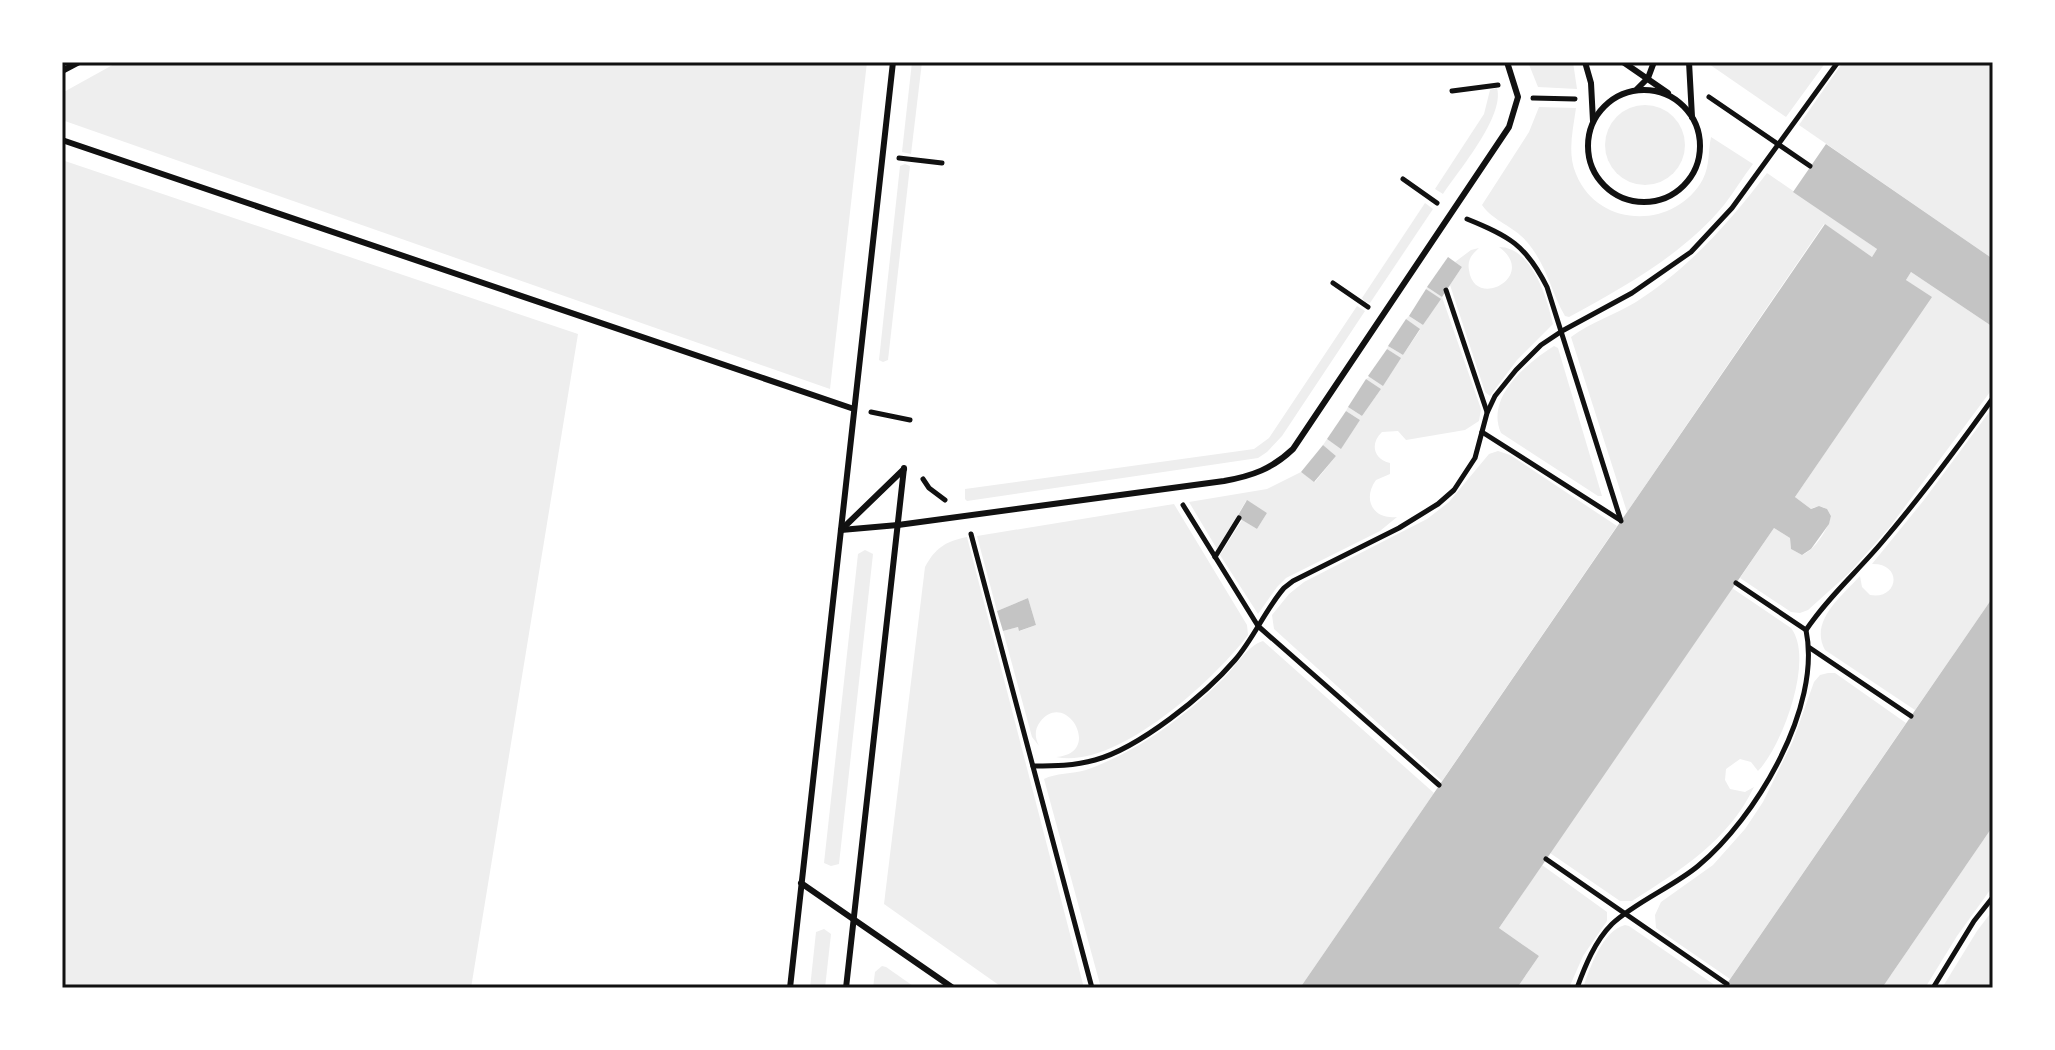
<svg xmlns="http://www.w3.org/2000/svg" width="2055" height="1050" viewBox="0 0 2055 1050" font-family="'Archivo Narrow',sans-serif">
<style>
.green{fill:#eee}
.building{fill:#c4c4c4}
.lines{fill:none;stroke-linecap:round;stroke-linejoin:round}
.path{stroke:#111;stroke-width:5}
.service{stroke:#111;stroke-width:6}
.neatline{fill:none;stroke:#111;stroke-width:3}
</style>
<rect width="100%" height="100%" fill="#fff"/>
<g class="green">
<polygon points="118,62 867,62 830,389 62,120 62,93"/>
<polygon points="912,62 922,62 911,154 902,152"/>
<polygon points="1528,62 1573,62 1577,89 1538,87"/>
<polygon points="1706,62 1826,62 1786,117"/>
<polygon points="1843,62 1993,62 1993,259 1799,125"/>
<path d="M 1497,88 C 1505,116 1459,170 1443,194 L 1435,189 L 1484,114 L 1490,90 Z"/>
<circle cx="1645" cy="145" r="40"/>
<path d="M 1539,107 L 1576,108 C 1573,130 1567,153 1576,174 C 1599,230 1676,229 1703,179 C 1710,165 1708,151 1711,137 L 1753,164 C 1743,177 1734,192 1724,205 C 1684,254 1624,287 1569,317 L 1565,316 C 1550,290 1548,267 1527,242 C 1514,226 1494,222 1482,205 L 1529,132 Z"/>
<polygon points="62,160 578,334 471,988 62,988"/>
<polygon points="905,164 910,166 888,360 883,362 879,360 900,166"/>
<path d="M 1767,173 L 1877,249 L 1872,257 L 1824,224 L 1627,512 L 1571,337 C 1591,322 1615,315 1636,302 C 1689,268 1729,223 1767,173 Z"/>
<polygon points="1425,203 1433,209 1370,303 1365,302 1362,298"/>
<path d="M 1499,247 C 1532,247 1547,298 1553,324 L 1517,360 L 1490,396 L 1485,392 L 1450,285 L 1462,267 L 1455,262 L 1471,250 L 1479,248 C 1472,254 1467,260 1469,270 C 1474,311 1539,276 1499,247 Z"/>
<path d="M 1911,272 L 1993,327 L 1993,388 L 1889,528 L 1848,574 L 1808,610 L 1800,613 L 1791,612 L 1740,578 L 1774,528 L 1790,538 L 1791,549 L 1802,555 C 1815,550 1828,529 1831,516 C 1827,507 1820,504 1811,509 L 1795,497 L 1931,297 L 1906,280 Z"/>
<path d="M 1427,287 L 1442,297 L 1481,409 L 1479,421 L 1465,430 L 1406,440 L 1398,431 L 1382,432 C 1370,443 1373,459 1390,463 L 1390,474 L 1376,480 C 1362,499 1373,520 1397,517 L 1380,531 L 1286,578 L 1277,587 L 1258,614 L 1220,555 L 1242,520 L 1257,529 L 1267,513 L 1246,501 L 1217,549 L 1189,502 L 1267,489 L 1301,472 L 1315,482 L 1336,456 L 1323,445 L 1327,439 L 1341,448 L 1360,420 L 1346,411 L 1348,407 L 1362,416 L 1381,389 L 1366,379 L 1400,358 L 1387,349 L 1388,346 L 1403,355 L 1420,330 L 1406,319 L 1409,316 L 1423,325 L 1440,299 L 1426,289 Z"/>
<polygon points="1357,306 1365,311 1282,436 1267,452 1258,458 967,501 965,499 965,489 1254,449 1269,438"/>
<path d="M 1554,346 L 1558,348 L 1602,496 L 1598,496 L 1501,433 C 1485,397 1527,363 1554,346 Z"/>
<path d="M 1993,407 L 1993,597 L 1915,710 L 1825,650 C 1809,621 1842,596 1860,576 L 1862,587 L 1870,595 C 1899,600 1903,563 1872,564 L 1924,500 Z"/>
<polygon points="1498,451 1510,455 1617,526 1442,781 1274,629 1272,615 1289,594 1304,582 1427,519 1449,502 1489,454"/>
<path d="M 1174,504 L 1247,625 L 1248,635 C 1215,679 1117,770 1056,757 C 1104,754 1066,688 1040,722 C 1034,730 1035,738 1039,746 L 1032,737 L 1003,631 L 1018,627 L 1020,631 L 1036,625 L 1028,598 L 997,611 L 977,536 Z"/>
<path d="M 967,537 L 1084,988 L 1003,988 L 884,904 L 925,567 C 935,548 946,541 967,537 Z"/>
<polygon points="865,550 873,554 839,864 831,866 824,863 858,554"/>
<path d="M 1732,588 L 1791,628 C 1815,659 1782,746 1758,771 L 1751,762 L 1740,759 L 1726,769 L 1725,780 L 1730,789 L 1745,792 L 1754,787 C 1728,841 1681,870 1632,901 L 1620,901 L 1550,853 Z"/>
<path d="M 1263,641 L 1434,793 L 1300,988 L 1101,988 L 1044,779 C 1055,773 1073,774 1086,770 C 1119,758 1149,741 1177,719 C 1193,707 1209,693 1224,678 C 1235,667 1248,645 1263,641 Z"/>
<polygon points="1828,673 1835,673 1906,723 1730,979 1656,928 1655,915 1661,902 1713,865 1745,829 1763,802 1793,741 1814,682 1820,675"/>
<polygon points="1993,826 1993,886 1957,936 1925,988 1882,988"/>
<polygon points="1542,865 1607,912 1607,921 1583,956 1569,988 1517,988 1539,956 1499,928"/>
<polygon points="1993,910 1993,988 1942,988 1977,931"/>
<path d="M 1625,925 L 1629,926 L 1719,988 L 1583,988 C 1590,968 1602,931 1625,925 Z"/>
<polygon points="824,929 831,934 825,988 810,988 816,932"/>
<polygon points="882,966 886,967 916,988 873,988 875,972"/>
</g>
<g class="building">
<polygon points="1826,144 1993,259 1993,327 1911,272 1906,280 1932,297 1795,497 1811,509 1819,506 1827,509 1831,516 1829,524 1811,549 1802,555 1791,549 1790,538 1774,528 1499,928 1539,956 1517,988 1300,988 1825,224 1872,257 1877,249 1793,192"/>
<polygon points="1448,257 1462,267 1442,297 1427,287"/>
<polygon points="1426,289 1441,299 1423,325 1409,316"/>
<polygon points="1406,319 1420,329 1403,355 1388,346"/>
<polygon points="1387,349 1401,358 1383,386 1368,376"/>
<polygon points="1366,379 1381,389 1362,416 1348,407"/>
<polygon points="1346,411 1360,420 1341,449 1327,439"/>
<polygon points="1323,445 1336,456 1314,482 1301,472"/>
<polygon points="1247,500 1267,513 1257,529 1237,517"/>
<polygon points="1993,597 1993,826 1882,988 1724,988"/>
<polygon points="1028,598 1036,625 1019,631 1018,627 1003,631 997,611"/>
</g>
<g class="lines">
<g class="path">
<polyline points="1452,91 1498,85"/>
<polyline points="1709,97 1810,166"/>
<polyline points="1533,98 1575,99"/>
<polyline points="899,158 942,163"/>
<polyline points="1403,179 1437,203"/>
<path d="M 1467,219 C 1509,236 1526,245 1547,287 L 1621,521"/>
<polyline points="1333,283 1368,307"/>
<polyline points="1446,290 1487,412"/>
<polyline points="871,412 910,420"/>
<polyline points="1482,432 1620,520"/>
<polyline points="923,479 929,488 945,500"/>
<polyline points="1183,505 1258,626 1439,785"/>
<polyline points="971,534 1092,988"/>
<polyline points="1215,557 1239,518"/>
<polyline points="1736,583 1806,630"/>
<polyline points="1810,648 1911,716"/>
<path d="M 1033,766 C 1054,766 1074,766 1095,760 C 1139,748 1205,695 1235,660 C 1254,638 1265,610 1284,588 L 1293,581 L 1399,528 L 1438,504 L 1454,490 L 1475,458 L 1487,413 L 1495,396 L 1516,370 L 1541,345 L 1562,331 L 1632,293 L 1691,252 L 1732,208 L 1838,62"/>
<polyline points="1546,859 1727,984"/>
<path d="M 1577,988 C 1585,966 1595,941 1612,924 C 1634,903 1674,886 1698,866 C 1756,818 1822,707 1806,630 C 1828,597 1858,571 1883,541 C 1922,495 1958,447 1993,398"/>
<polyline points="1933,988 1974,921 1993,897"/>
</g>
<g class="service">
<polyline points="1585,62 1591,83 1593,121"/>
<polyline points="1623,62 1668,93"/>
<polyline points="1689,62 1692,117"/>
<polyline points="62,71 79,62"/>
<polyline points="1637,89 1648,78 1654,62"/>
<circle cx="1644" cy="146" r="56"/>
<polyline points="62,140 854,409"/>
<path d="M 841,530 L 898,525 L 1224,481 C 1252,476 1272,469 1293,449 L 1509,127 L 1518,97 L 1507,62"/>
<polyline points="841,530 904,469"/>
<polyline points="801,883 953,988"/>
<polyline points="790,988 893,62"/>
<polyline points="846,988 904,468"/>
</g>
</g>
<rect width="2055" height="1050" fill="none" stroke="#ffffff" stroke-width="128"/>
<rect x="64" y="64" width="1927" height="922" class="neatline"/>
</svg>
